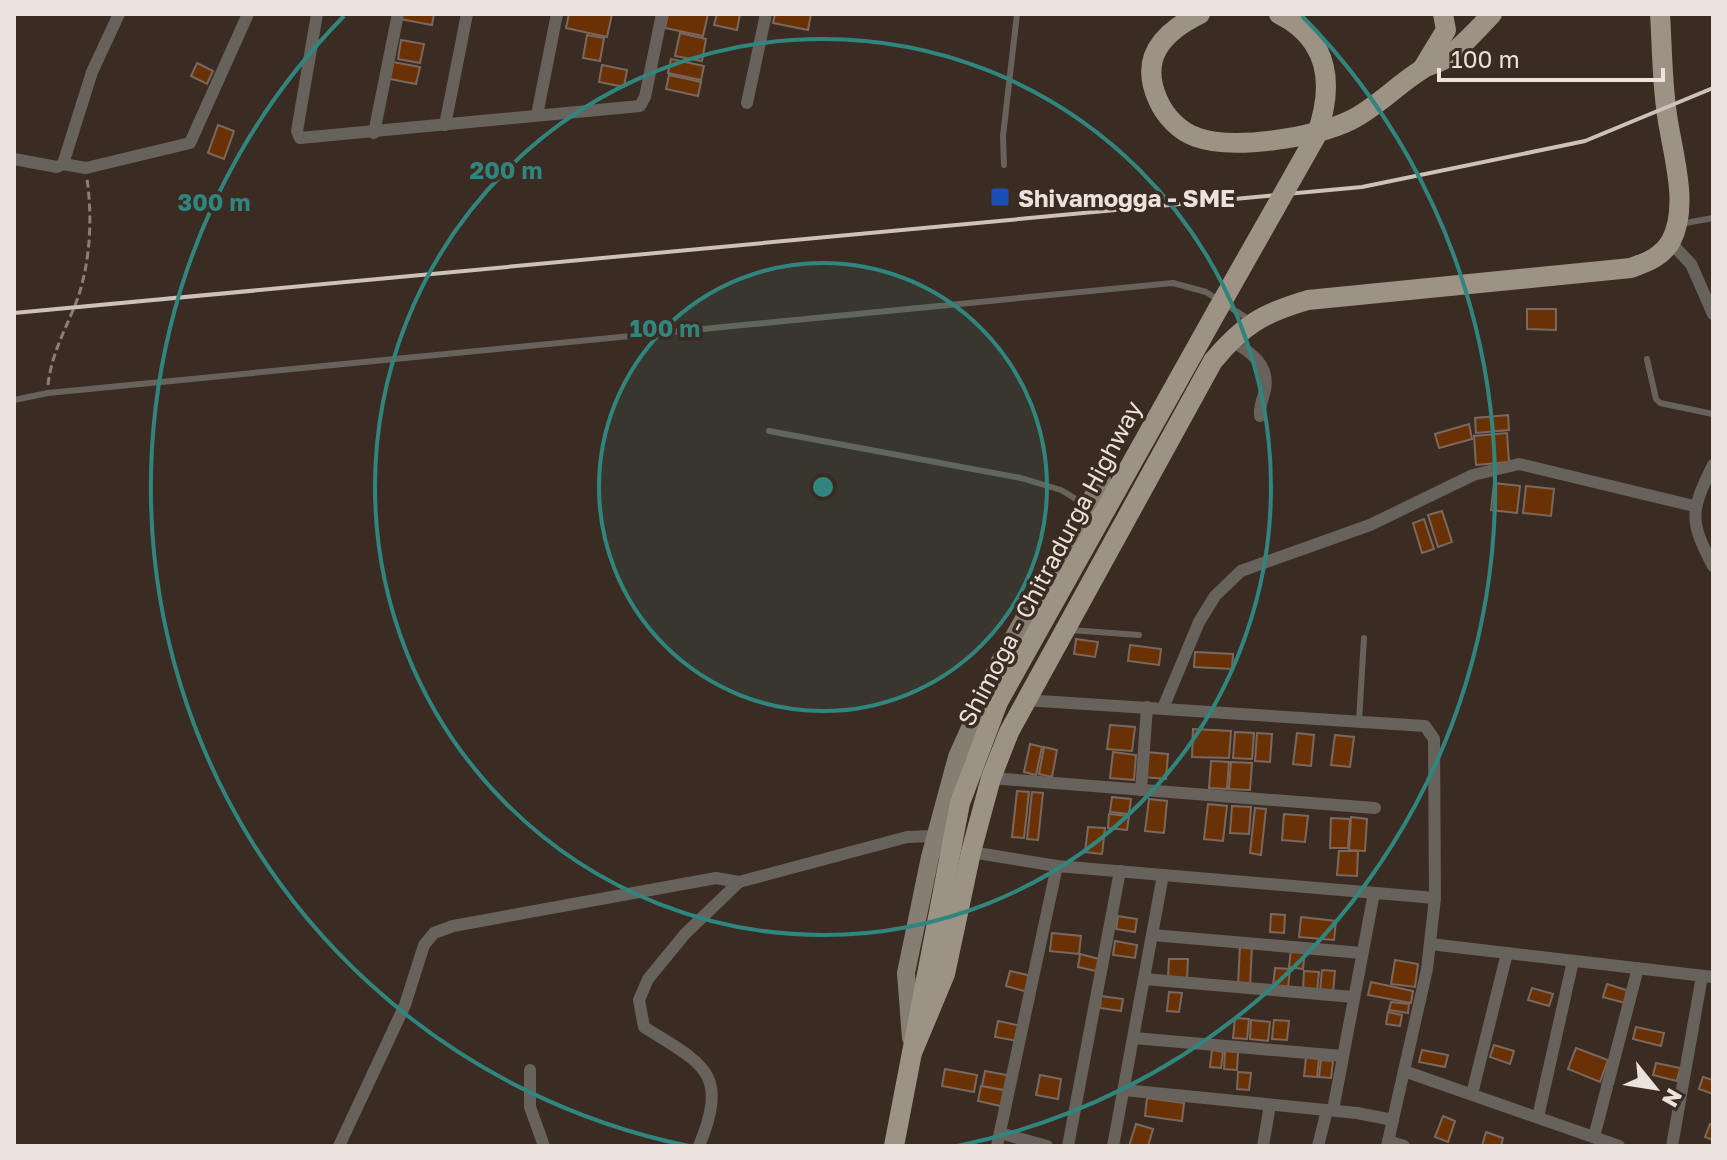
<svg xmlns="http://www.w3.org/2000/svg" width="1727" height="1160" viewBox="0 0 1727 1160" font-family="'Golos Text',sans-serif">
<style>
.building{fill:#6a3204;stroke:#7a685e;stroke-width:2}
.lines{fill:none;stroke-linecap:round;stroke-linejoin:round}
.path{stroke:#8b7e77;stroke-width:3;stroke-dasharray:8 4;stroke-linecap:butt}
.lane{stroke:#67625b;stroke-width:6}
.street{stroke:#67625b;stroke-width:12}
.secondary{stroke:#857e73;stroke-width:18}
.primary{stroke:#9c9385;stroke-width:20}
.rail{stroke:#ccc2bb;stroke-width:4}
.primary-bridge{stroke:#9c9385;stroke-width:20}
.ring{fill:none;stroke:#30867e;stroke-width:4}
.transit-dot{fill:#1a4fb4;stroke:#3b2c23;stroke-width:3}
.labels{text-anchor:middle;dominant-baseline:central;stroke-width:7;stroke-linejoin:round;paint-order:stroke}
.poi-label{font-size:24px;font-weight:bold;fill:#ece2dc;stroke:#3b2c23;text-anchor:start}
.street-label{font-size:24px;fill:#ece2dc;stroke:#3b2c23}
.centre{fill:#30867e;stroke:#3b2c23;stroke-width:4}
.ring-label{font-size:24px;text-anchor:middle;font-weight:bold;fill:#30867e;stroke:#3b2c23;stroke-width:7;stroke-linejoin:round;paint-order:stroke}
</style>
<rect width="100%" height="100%" fill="#3b2c23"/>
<g class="building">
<polygon points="401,14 434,14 432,25 400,19"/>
<polygon points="569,14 612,14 607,37 566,28"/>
<polygon points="668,14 708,14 703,36 665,28"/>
<polygon points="717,14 740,14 737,30 714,25"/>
<polygon points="775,14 811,14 808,30 773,23"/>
<polygon points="680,33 706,39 702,61 675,56"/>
<polygon points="587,35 604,38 600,61 583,58"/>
<polygon points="401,40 424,44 420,63 398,59"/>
<polygon points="671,59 704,66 701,80 668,73"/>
<polygon points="393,62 420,67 416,84 390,79"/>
<polygon points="197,63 213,71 207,84 191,76"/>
<polygon points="602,65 627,70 624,87 599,82"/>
<polygon points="669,75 701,82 698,96 666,89"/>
<polygon points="218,125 234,131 224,159 208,153"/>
<polygon points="1527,309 1556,309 1556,330 1527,329"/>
<polygon points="1508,415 1509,430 1476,433 1475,418"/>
<polygon points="1469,424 1472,439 1439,448 1435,434"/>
<polygon points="1507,433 1509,462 1476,465 1474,436"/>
<polygon points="1494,483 1520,486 1517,513 1491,510"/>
<polygon points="1526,486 1554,489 1551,516 1523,513"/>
<polygon points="1442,511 1452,542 1438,547 1428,515"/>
<polygon points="1424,519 1434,549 1422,553 1413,523"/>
<polygon points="1076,639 1098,642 1095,657 1074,654"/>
<polygon points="1130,645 1161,649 1159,665 1128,661"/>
<polygon points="1195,652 1233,654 1232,669 1194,667"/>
<polygon points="1110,725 1135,727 1132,751 1107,749"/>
<polygon points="1193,729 1231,731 1229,758 1192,757"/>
<polygon points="1235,732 1254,733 1252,759 1233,758"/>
<polygon points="1257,733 1272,734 1270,762 1255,761"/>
<polygon points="1297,733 1314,735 1311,766 1293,764"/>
<polygon points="1335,735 1354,737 1350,767 1331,765"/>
<polygon points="1030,744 1042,747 1036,775 1024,772"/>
<polygon points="1044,747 1057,750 1052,777 1039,774"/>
<polygon points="1113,752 1136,755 1134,780 1110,778"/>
<polygon points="1146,752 1168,754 1166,779 1143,777"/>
<polygon points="1211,761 1229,762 1227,789 1209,788"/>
<polygon points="1231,762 1252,763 1250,790 1229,789"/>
<polygon points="1017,791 1029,792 1024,838 1012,837"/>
<polygon points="1032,792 1043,793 1038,840 1027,839"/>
<polygon points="1112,797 1131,799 1129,814 1110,812"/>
<polygon points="1149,799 1167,801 1164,833 1145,831"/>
<polygon points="1208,804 1227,806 1223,841 1204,839"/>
<polygon points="1232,806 1251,807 1249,834 1230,833"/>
<polygon points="1255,808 1266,809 1261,855 1250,853"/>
<polygon points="1109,814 1129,816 1127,830 1108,828"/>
<polygon points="1284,814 1308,816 1305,842 1282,840"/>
<polygon points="1351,817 1367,819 1365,851 1349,850"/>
<polygon points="1331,818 1350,819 1348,848 1330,848"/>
<polygon points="1088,827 1105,828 1102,854 1085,852"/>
<polygon points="1339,851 1358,851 1357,876 1337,875"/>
<polygon points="1271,914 1285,915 1284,933 1270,932"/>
<polygon points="1118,916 1137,919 1135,932 1116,929"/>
<polygon points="1301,917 1336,921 1334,940 1299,937"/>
<polygon points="1052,933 1081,936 1079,954 1050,951"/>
<polygon points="1115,941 1137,945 1135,958 1113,955"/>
<polygon points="1240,945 1252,945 1250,986 1238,986"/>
<polygon points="1291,949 1305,950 1303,969 1289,967"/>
<polygon points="1080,954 1099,959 1096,971 1078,967"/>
<polygon points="1169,959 1188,959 1187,979 1168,978"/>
<polygon points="1395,960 1418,964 1415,987 1391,984"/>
<polygon points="1275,968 1290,969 1288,988 1273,987"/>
<polygon points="1322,970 1335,971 1333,992 1320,991"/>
<polygon points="1010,971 1032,976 1028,992 1006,986"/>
<polygon points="1304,971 1319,972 1317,991 1303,990"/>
<polygon points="1371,982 1413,991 1411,1003 1368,995"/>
<polygon points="1607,984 1629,991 1625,1003 1603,997"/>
<polygon points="1532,988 1553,994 1549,1006 1528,1000"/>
<polygon points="1169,992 1182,993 1179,1012 1167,1011"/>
<polygon points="1101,996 1123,999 1121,1011 1100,1008"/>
<polygon points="1391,1002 1409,1004 1408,1013 1389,1010"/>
<polygon points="1388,1012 1402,1015 1400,1026 1386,1024"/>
<polygon points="1235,1018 1249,1019 1247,1039 1233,1038"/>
<polygon points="1251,1020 1270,1022 1268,1041 1250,1039"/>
<polygon points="1274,1020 1289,1021 1287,1040 1272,1039"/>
<polygon points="998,1021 1021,1026 1018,1041 995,1037"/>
<polygon points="1636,1027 1664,1033 1661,1046 1633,1039"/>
<polygon points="1494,1045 1514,1051 1510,1064 1490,1057"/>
<polygon points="1576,1048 1608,1060 1600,1082 1568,1069"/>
<polygon points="1212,1050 1223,1052 1221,1068 1210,1067"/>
<polygon points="1422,1050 1448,1055 1445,1067 1419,1062"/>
<polygon points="1225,1051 1238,1052 1237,1070 1224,1069"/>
<polygon points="1306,1057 1319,1059 1317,1077 1304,1076"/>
<polygon points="1321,1060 1333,1061 1331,1078 1319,1077"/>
<polygon points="1656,1063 1680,1068 1677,1081 1653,1075"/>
<polygon points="945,1069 977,1075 974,1092 942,1086"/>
<polygon points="985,1071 1012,1076 1009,1091 982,1086"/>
<polygon points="1238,1072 1251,1073 1249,1090 1237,1089"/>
<polygon points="1040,1075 1061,1079 1058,1099 1036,1095"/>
<polygon points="1703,1077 1713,1080 1713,1094 1699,1089"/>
<polygon points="981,1086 1008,1091 1005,1107 978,1101"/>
<polygon points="1147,1098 1184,1103 1182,1121 1145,1116"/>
<polygon points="1443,1116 1455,1121 1448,1142 1435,1137"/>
<polygon points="1136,1124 1153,1129 1148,1146 1129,1146"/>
<polygon points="1710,1124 1713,1126 1713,1140 1705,1137"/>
<polygon points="1486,1132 1503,1138 1501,1146 1482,1146"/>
</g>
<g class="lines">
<path class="path" d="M 48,385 C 51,357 63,334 74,308 C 90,269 93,221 87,179"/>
<g class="lane">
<polyline points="1004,165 1003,136 1017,14"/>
<polyline points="1680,224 1713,218"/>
<polyline points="1647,359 1656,399 1660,403 1713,414"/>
<polyline points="14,400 48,393 1173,283 1206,292 1250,320"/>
<polyline points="769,431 1021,478 1061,490 1084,504"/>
<polyline points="1070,630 1139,635"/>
<polyline points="1359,721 1364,638"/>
</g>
<g class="street">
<polyline points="317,14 297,131 300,138 640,106 645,97 662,14"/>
<polyline points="747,103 766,14"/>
<polyline points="537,115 557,14"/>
<polyline points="445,125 467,14"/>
<polyline points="374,133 398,14"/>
<polyline points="14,159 57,167 63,164 92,72 119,14"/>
<polyline points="63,164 86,168 190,143 248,14"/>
<polyline points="1670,242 1691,264 1713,314"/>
<path d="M 1231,340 C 1250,352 1270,364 1265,390 C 1263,399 1259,406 1260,416"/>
<path d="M 1713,465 C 1690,512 1689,520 1713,566"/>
<polyline points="1024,700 1425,726 1434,739 1435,898 1427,969 1387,1146"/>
<polyline points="1163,708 1199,622 1215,596 1241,571 1370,525 1473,475 1519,464 1694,506"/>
<polyline points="991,778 1375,808"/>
<polyline points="1141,790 1147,707"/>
<polyline points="971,852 1057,866 1435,898"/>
<polyline points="1152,935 1362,953"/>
<polyline points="1430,944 1713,977"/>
<polyline points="1144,979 1353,997"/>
<polyline points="1134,1038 1342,1056"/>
<polyline points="530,1070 530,1107 544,1146"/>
<polyline points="1404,1071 1619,1146"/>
<polyline points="1124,1090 1357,1113 1393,1120"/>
<polyline points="1472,1094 1507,953"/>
<polyline points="1333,1110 1374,893"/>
<polyline points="1538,1117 1573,961"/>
<polyline points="1000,1133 1047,1146"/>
<polyline points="1594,1137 1638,968"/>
<polyline points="1388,1141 1404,1146"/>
<polyline points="339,1146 405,1005 424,945 434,933 453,926 716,878 739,882"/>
<path d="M 699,1146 C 730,1071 702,1064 644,1027 L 639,1000 L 648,979 L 685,934 L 739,882 L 907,837 L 935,836"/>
<polyline points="997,1146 1057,866"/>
<polyline points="1068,1146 1120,871"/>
<polyline points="1113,1146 1163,875"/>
<polyline points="1263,1146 1270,1105"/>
<polyline points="1318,1146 1327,1110"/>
<polyline points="1672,1146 1702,976"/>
</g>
<polyline class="secondary" points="911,1038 906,973 930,857 957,757 999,663 1102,480"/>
<g class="primary">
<path d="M 1200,14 C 1163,32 1139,58 1158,100 C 1165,116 1179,131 1196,137 C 1233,151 1317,137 1351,120 C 1377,107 1397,85 1421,70 C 1427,65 1436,64 1443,60 C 1460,49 1478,29 1492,14"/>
<polyline points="1423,68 1446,30 1443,14"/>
<path d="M 912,1053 L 945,974 L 971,852 L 991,778 L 1009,732 L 1213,361 C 1243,325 1263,313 1308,300 L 1631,268 C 1647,262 1662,257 1671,241 C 1691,203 1670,147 1666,107 C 1662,76 1662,45 1660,14"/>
<polyline points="894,1146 960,803 998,702 1218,309"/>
</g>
<polyline class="rail" points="14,313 1362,187 1585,141 1713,88"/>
<path class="primary-bridge" d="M 1218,309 L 1316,136 C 1334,87 1331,40 1279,14"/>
</g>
<circle cx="823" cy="487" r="224" fill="#30867e" fill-opacity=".12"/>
<g class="ring">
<circle cx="823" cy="487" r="224"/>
<circle cx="823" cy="487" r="448"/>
<path d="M689 1146A672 672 0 0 1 344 16M1302 16A672 672 0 0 1 957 1146"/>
</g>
<rect class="transit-dot" x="990" y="187" width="20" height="20" rx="4"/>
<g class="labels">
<g class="poi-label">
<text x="1018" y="197">Shivamogga - SME</text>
</g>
<g class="street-label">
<text transform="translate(1049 563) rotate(-62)">Shimoga - Chitradurga Highway</text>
</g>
</g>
<circle cx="823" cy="487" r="12" class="centre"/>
<g class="ring-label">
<text x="506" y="179">200 m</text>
<text x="214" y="211">300 m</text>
<text x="665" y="337">100 m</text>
</g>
<rect width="1727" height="1160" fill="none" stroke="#ece2dc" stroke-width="32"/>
<g transform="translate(1655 1088) rotate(120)" stroke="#3b2c23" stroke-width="6" paint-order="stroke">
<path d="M0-6L14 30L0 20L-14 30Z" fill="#ece2dc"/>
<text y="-12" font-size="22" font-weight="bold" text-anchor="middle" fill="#ece2dc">N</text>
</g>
<path d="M1439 68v12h224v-12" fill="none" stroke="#ece2dc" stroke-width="4"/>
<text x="1451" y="68" font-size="24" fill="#ece2dc" stroke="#3b2c23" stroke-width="6" paint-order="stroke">100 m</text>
</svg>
